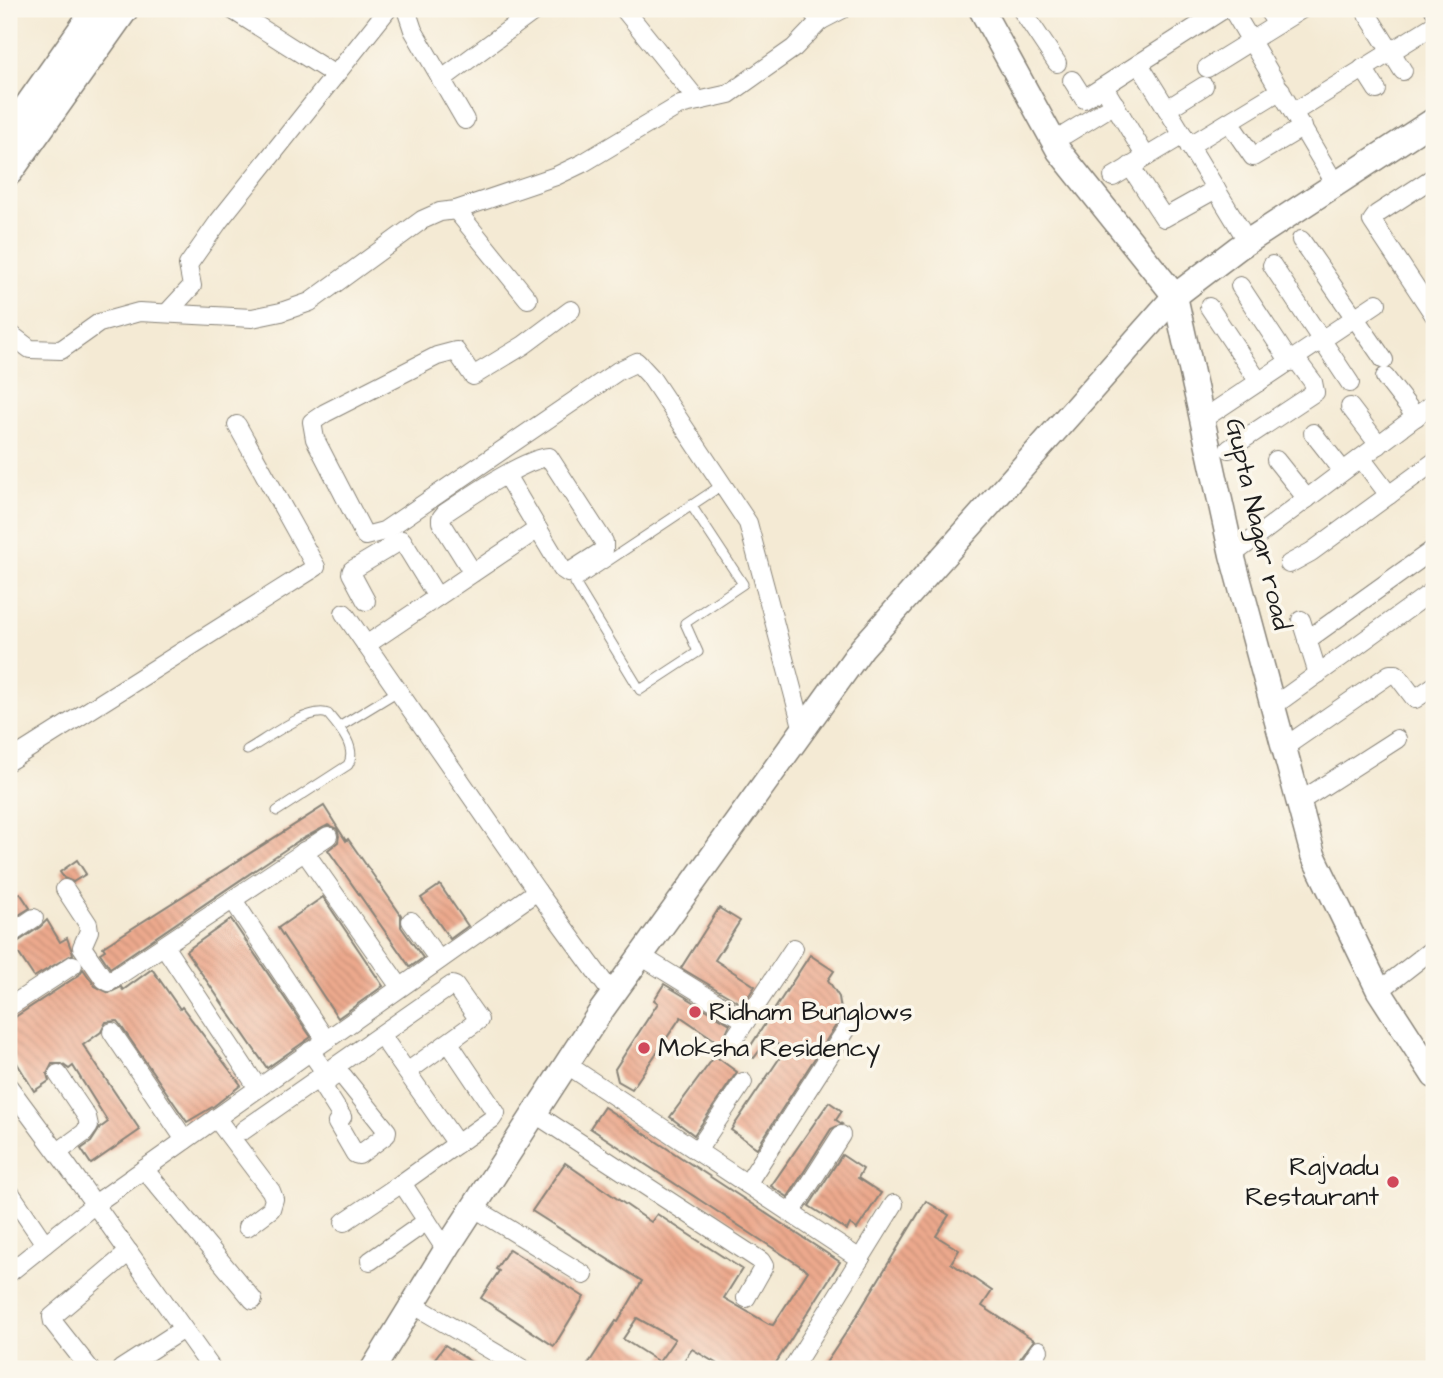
<svg xmlns="http://www.w3.org/2000/svg" width="1443" height="1378" viewBox="0 0 1443 1378" font-family="'Architects Daughter',sans-serif">
<style>
.building{fill:url(#building-back-hatch);fill-rule:evenodd}
.lines{fill:none;stroke-linecap:round;stroke-linejoin:round}
.lane-casing{stroke:#888378;stroke-width:11}
.street-casing{stroke:#888378;stroke-width:20}
.secondary-casing{stroke:#888378;stroke-width:27}
.primary-casing{stroke:#888378;stroke-width:31}
.lane{stroke:#fff;stroke-width:9}
.street{stroke:#fff;stroke-width:18}
.secondary{stroke:#fff;stroke-width:24}
.primary{stroke:#fff;stroke-width:28}
.poi-dot{fill:#d1495b;stroke:#fbf7ec;stroke-width:2.5}
.labels{text-anchor:middle;dominant-baseline:central;stroke-width:7;stroke-linejoin:round;paint-order:stroke}
.street-label{font-size:26px;fill:#1c1c1c;stroke:#fbf7ec}
.poi-label{font-size:26px;fill:#1c1c1c;stroke:#fbf7ec;text-anchor:start}
</style>
<defs>
<pattern id="building-back-hatch" width="6" height="6" patternUnits="userSpaceOnUse" patternTransform="scale(1.75)"><rect width="6" height="6" fill="#eca98d"/><path d="M-1 5l2 2M0 0l6 6M5-1l2 2" fill="none" stroke="#ca9179"/></pattern>
</defs>
<rect width="100%" height="100%" fill="#fbf7ec"/>
<filter id="ink" filterUnits="userSpaceOnUse"><feTurbulence type="fractalNoise" baseFrequency=".0143" numOctaves="2"/><feDisplacementMap in="SourceGraphic" scale="14" xChannelSelector="R" yChannelSelector="G"/><feConvolveMatrix kernelMatrix="1 2 1 2 8 2 1 2 1" color-interpolation-filters="sRGB"/></filter>
<filter id="wash" filterUnits="userSpaceOnUse"><feTurbulence type="fractalNoise" baseFrequency=".00686" numOctaves="4" result="noise"/><feDisplacementMap in="SourceGraphic" scale="28" xChannelSelector="R" yChannelSelector="G"/><feGaussianBlur stdDeviation="1.57" result="paint"/><feColorMatrix in="noise" values="0 0 0 0 0 0 0 0 0 0 0 0 0 0 0 0 0 1.4 0 .05"/><feComposite in="paint" operator="in"/></filter>
<g filter="url(#wash)">
<rect width="100%" height="100%" fill="#f4ead4"/>
<g id="blocks">
<g class="building">
<polygon points="324,806 346,841 348,839 401,915 401,927 423,958 410,967 328,850 338,842 339,836 337,829 328,825 298,841 110,968 100,953 105,950 103,947"/>
<polygon points="77,860 86,874 73,882 64,878 60,872"/>
<polygon points="440,885 468,926 450,939 421,898"/>
<polygon points="20,893 30,908 9,921 9,900"/>
<polygon points="323,897 383,986 338,1018 278,928"/>
<polygon points="719,908 740,921 715,960 755,986 743,1005 681,968"/>
<polygon points="231,919 311,1037 267,1068 186,951"/>
<polygon points="47,920 60,942 67,938 73,954 34,977 13,945 40,927"/>
<polygon points="810,955 834,971 828,980 839,997 842,1016 757,1148 731,1130 785,1050 769,1038 754,1058 746,1053"/>
<polygon points="83,969 95,986 109,993 121,987 123,990 152,969 180,1009 182,1007 241,1085 214,1106 187,1122 121,1026 117,1021 106,1022 101,1032 83,1045 140,1130 91,1164 81,1149 91,1142 100,1128 108,1122 73,1066 69,1069 62,1064 52,1064 47,1074 49,1081 34,1091 9,1050 9,1018 15,1017 79,975"/>
<polygon points="664,984 730,1024 725,1035 726,1040 722,1045 681,1017 632,1089 618,1081 615,1069 658,1003 654,1000"/>
<polygon points="715,1056 737,1072 694,1135 670,1117"/>
<polygon points="829,1102 842,1111 836,1120 842,1124 831,1129 788,1197 771,1186"/>
<path d="M 604,1107 L 840,1262 L 772,1369 L 726,1369 L 692,1349 L 678,1369 L 585,1369 L 616,1321 L 618,1322 L 642,1281 L 532,1211 L 565,1163 L 651,1222 L 657,1214 L 742,1269 L 724,1298 L 769,1324 L 773,1325 L 808,1271 L 590,1128 ZM 637,1318 L 675,1339 L 659,1362 L 623,1339 Z"/>
<polygon points="842,1155 863,1169 858,1178 881,1193 857,1229 850,1224 847,1230 809,1206"/>
<polygon points="926,1201 949,1215 936,1236 959,1250 951,1263 992,1291 982,1306 1034,1340 1017,1363 1016,1369 822,1369 851,1325"/>
<polygon points="509,1249 584,1297 554,1346 481,1298 499,1271 496,1269"/>
<polygon points="445,1345 482,1369 445,1369 433,1361"/>
</g>
</g>
</g>
<g filter="url(#ink)">
<use href="#blocks" fill-opacity="0" stroke="#888378" stroke-width="2"/>
<g class="lines">
<g class="lane-casing">
<g id="lane">
<polyline points="691,505 743,584 685,623 698,652 640,690 575,583 722,485"/>
<polyline points="339,727 398,691"/>
<path d="M 247,750 C 265,740 309,706 328,714 C 339,727 358,748 348,765 L 277,811"/>
</g>
</g>
<g class="street-casing">
<g id="street">
<polyline points="231,9 335,75"/>
<polyline points="406,9 413,30 465,120"/>
<polyline points="624,9 698,101"/>
<polyline points="810,9 820,21 843,9"/>
<polyline points="1021,9 1057,63"/>
<polyline points="1232,9 1336,185"/>
<polyline points="1267,9 1277,24"/>
<polyline points="1364,9 1403,71"/>
<polyline points="1434,9 1434,10"/>
<polyline points="1139,64 1167,109"/>
<polyline points="1207,68 1302,9"/>
<polyline points="1363,68 1377,90"/>
<polyline points="441,80 537,9"/>
<polyline points="1072,80 1084,99 1224,9"/>
<polyline points="1104,87 1146,157"/>
<polyline points="1294,112 1434,25"/>
<polyline points="1229,122 1253,157 1303,127"/>
<polyline points="1066,134 1115,104"/>
<polyline points="1183,135 1167,109 1204,86"/>
<polyline points="1189,146 1281,90"/>
<polyline points="1130,166 1164,218 1216,189"/>
<polyline points="1113,177 1183,135 1248,242"/>
<polyline points="1434,177 1377,214 1372,221 1434,315"/>
<polyline points="456,210 528,299"/>
<polyline points="1301,240 1384,360"/>
<polyline points="1272,265 1350,383"/>
<polyline points="1240,286 1290,362"/>
<polyline points="1209,307 1259,382"/>
<polyline points="571,310 524,345 473,376 456,351 437,356 325,413 312,422 315,439 365,536 384,531 618,371 637,362 650,376 748,523 803,730"/>
<polyline points="167,313 192,286 188,265 219,221 388,9"/>
<polyline points="9,333 30,349 61,350 99,323 139,312 252,318 281,312 310,302 422,220 440,212 456,210 556,176 583,163 680,105 729,94 794,48 820,21"/>
<polyline points="1385,377 1416,417"/>
<polyline points="1350,407 1379,445"/>
<polyline points="1203,419 1377,303"/>
<polyline points="1313,433 1343,471"/>
<polyline points="1229,449 1315,392 1313,382 1295,358"/>
<polyline points="1361,458 1389,495"/>
<polyline points="1276,460 1307,499"/>
<polyline points="506,475 538,529"/>
<polyline points="1232,555 1434,403"/>
<polyline points="1289,564 1311,552 1434,462"/>
<polyline points="366,601 351,573 352,570 402,540 437,597"/>
<polyline points="344,613 537,891"/>
<polyline points="1301,620 1318,674"/>
<polyline points="1307,640 1434,549"/>
<path d="M 366,645 L 387,631 L 538,529 L 562,569 L 568,573 L 604,550 L 604,542 L 549,457 C 523,459 468,498 445,513 L 441,518 L 441,522 L 473,573"/>
<polyline points="1272,707 1434,590"/>
<polyline points="1283,748 1390,674 1396,674 1415,699 1434,686"/>
<polyline points="9,761 316,567 237,425"/>
<polyline points="1299,802 1397,739"/>
<polyline points="304,851 400,987"/>
<polyline points="65,889 88,924 89,931 82,947 104,979 109,982 328,836"/>
<polyline points="233,900 326,1040"/>
<polyline points="411,921 439,960"/>
<polyline points="9,935 34,918"/>
<polyline points="164,946 258,1088"/>
<polyline points="641,956 746,1021"/>
<polyline points="1379,991 1434,948"/>
<polyline points="9,1007 73,965"/>
<polyline points="112,1032 185,1140"/>
<polyline points="381,1035 457,1144"/>
<polyline points="736,1036 794,948"/>
<polyline points="310,1051 330,1079 338,1074 343,1076 387,1131 386,1135 359,1155 355,1154 337,1123 342,1117 323,1087 330,1079"/>
<polyline points="566,1064 860,1259"/>
<polyline points="9,1087 66,1164 212,1369"/>
<polyline points="534,1113 761,1261 764,1266 746,1298"/>
<polyline points="216,1118 271,1191 274,1199 271,1209 247,1227"/>
<polyline points="244,1130 452,985 455,986 479,1020 407,1072"/>
<polyline points="697,1151 743,1082"/>
<polyline points="58,1152 84,1133 89,1126 87,1117 58,1074"/>
<polyline points="144,1169 253,1300"/>
<polyline points="747,1184 850,1024"/>
<polyline points="9,1191 45,1244"/>
<polyline points="473,1207 584,1275"/>
<polyline points="791,1213 841,1135"/>
<polyline points="344,1222 402,1183"/>
<polyline points="446,1250 402,1183 492,1119 496,1113 449,1043"/>
<polyline points="370,1261 427,1221"/>
<polyline points="9,1273 95,1204 537,891 613,995"/>
<polyline points="414,1305 523,1369"/>
<polyline points="90,1369 53,1322 52,1317 129,1252"/>
<polyline points="121,1369 183,1329"/>
<polyline points="792,1369 894,1204"/>
<polyline points="1027,1369 1039,1350"/>
</g>
</g>
<g class="secondary-casing">
<g id="secondary">
<polyline points="981,9 1059,151 1175,296 1232,555 1313,855 1379,991 1434,1076"/>
<polyline points="373,1369 449,1245 601,1011 862,648 1175,296 1238,248 1434,120"/>
</g>
</g>
<g class="primary-casing">
<g id="primary">
<polyline points="9,134 97,9"/>
<polyline points="9,171 124,9"/>
</g>
</g>
<use href="#lane" class="lane"/>
<use href="#street" class="street"/>
<use href="#secondary" class="secondary"/>
<use href="#primary" class="primary"/>
</g>
</g>
<g class="poi-dot">
<circle cx="695" cy="1012" r="7"/>
<circle cx="644" cy="1048" r="7"/>
<circle cx="1393" cy="1182" r="7"/>
</g>
<g class="labels">
<g class="street-label">
<text transform="translate(1258 524) rotate(77)">Gupta Nagar road</text>
</g>
<g class="poi-label">
<text x="709" y="1012">Ridham Bunglows</text>
<text x="658" y="1048">Moksha Residency</text>
<text x="1379" y="1167" text-anchor="end">Rajvadu<tspan x="1379" dy="30">Restaurant</tspan></text>
</g>
</g>
<rect width="1443" height="1378" fill="none" stroke="#fbf7ec" stroke-width="35"/>
</svg>
